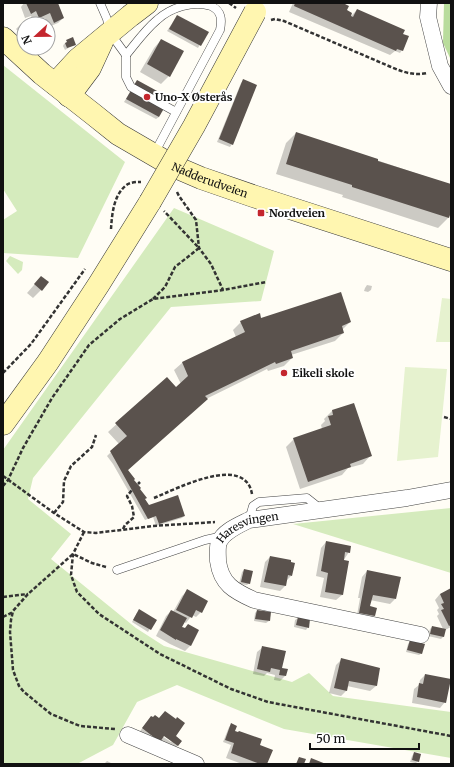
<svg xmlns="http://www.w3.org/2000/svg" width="454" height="767" viewBox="0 0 454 767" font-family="Merriweather,serif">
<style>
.green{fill:#d5ebbd}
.forest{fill:#b9dc9c}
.pitch{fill:#e6f2cf}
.shadow{fill:#0003;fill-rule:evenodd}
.building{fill:#5a524d}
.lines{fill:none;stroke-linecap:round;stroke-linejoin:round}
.lane-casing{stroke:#444;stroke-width:9}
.street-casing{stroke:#444;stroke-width:17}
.secondary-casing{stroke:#333;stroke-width:23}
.path{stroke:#333;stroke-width:2.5;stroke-dasharray:4 2;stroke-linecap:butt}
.lane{stroke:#fff;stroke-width:8}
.street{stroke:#fff;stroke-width:16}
.secondary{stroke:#fff6b0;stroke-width:22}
.secondary-bridge-casing{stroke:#333;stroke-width:23;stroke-linecap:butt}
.secondary-bridge{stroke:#fff6b0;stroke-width:22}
.poi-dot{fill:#c4262e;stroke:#fff;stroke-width:1.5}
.labels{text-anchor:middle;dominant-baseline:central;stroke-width:4;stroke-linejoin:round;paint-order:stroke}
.poi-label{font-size:11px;font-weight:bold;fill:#111;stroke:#fff;text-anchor:start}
.street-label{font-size:11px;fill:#111;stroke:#fff}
</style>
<rect width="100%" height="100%" fill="#fffdf5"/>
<g class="green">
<polygon points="3,65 125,162 78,258 3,253 3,220 17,211 3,189 3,159 4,158 3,156"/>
<polygon points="174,208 274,251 261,301 171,307 33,478 28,499 71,534 51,559 136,628 164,646 292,682 309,673 333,696 451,712 451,758 284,729 177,685 137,702 113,745 77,764 3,764 3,450"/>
<polygon points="10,256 23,262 22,270 18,274 6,261"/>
<polygon points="451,508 451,573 293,524"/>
</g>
<polygon class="forest" points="444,3 451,3 451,60 443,43"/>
<g class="pitch">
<polygon points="442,298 451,299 451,342 436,342"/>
<polygon points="405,367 447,369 438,457 397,461"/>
</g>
<g class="shadow">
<polygon points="24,3 57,3 63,18 58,23 48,27 45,18 34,22 31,16 25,18 21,7"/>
<polygon points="293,3 340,3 349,18 357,10 402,34 402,50 400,53 395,51 390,55 289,12"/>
<polygon points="177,16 207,32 198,48 167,31"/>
<polygon points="22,23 24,25 24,38 16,29"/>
<polygon points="72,39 75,44 65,50 63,46 64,44"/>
<polygon points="161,40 169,76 161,84 140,72 154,48"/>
<polygon points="137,81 159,117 156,119 124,102"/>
<polygon points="243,81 232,144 230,147 217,142 241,83"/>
<polygon points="296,133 451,185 451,209 448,218 438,228 342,197 343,195 276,174 286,143"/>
<polygon points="41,277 41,290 33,298 27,293"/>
<polygon points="367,285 372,286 371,290 368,292 364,291 365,288"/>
<polygon points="261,319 350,322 342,330 343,333 335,341 291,355 292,358 284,366 268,371 267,369 206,399 127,471 149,506 184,516 182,518 156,526 153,517 145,520 113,464 107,456 119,444 108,432 167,378 175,388 181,384 174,370 182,363 236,337 233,330 241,322"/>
<polygon points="353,404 370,456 363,464 348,468 342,475 300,489 286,447 294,439 322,429 321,425 325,421 324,419 332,411"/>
<polygon points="326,542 349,552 343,561 348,562 342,595 336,600 320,597 324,578 316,576 321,548"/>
<polygon points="270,557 291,576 286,581 285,586 280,591 260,587 265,562"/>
<polygon points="244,570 249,583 247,585 239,584 242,572"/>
<polygon points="367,571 395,599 390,604 370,600 369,607 376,609 374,616 372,618 357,615 360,598 358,598 362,577"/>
<polygon points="451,589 451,627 445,630 443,637 441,639 428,636 430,629 432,627 443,629 437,616 439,614 437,610 439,608 435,600 440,594"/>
<polygon points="187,591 201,612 196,617 192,615 186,623 184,622 181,627 198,631 190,646 185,651 170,644 156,636 166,616 171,611 173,612 182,596"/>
<polygon points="257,611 269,621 266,623 254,621 255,613"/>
<polygon points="137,613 155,620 148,632 132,622"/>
<polygon points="298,618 308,627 306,630 294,627 295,620"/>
<polygon points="410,641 422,653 419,655 406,652 408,644"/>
<polygon points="263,647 285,676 280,681 274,680 275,675 267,673 264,676 253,674 257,652"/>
<polygon points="341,660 379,668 376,686 370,691 347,686 346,691 341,696 329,693 336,665"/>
<polygon points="425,675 445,702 440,708 412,703 414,689 419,685 420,680"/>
<path d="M 146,723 L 174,737 L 181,742 L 172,751 L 138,734 ZM 160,733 L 172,741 L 171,742 L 159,734 Z"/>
<polygon points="231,725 234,732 258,746 266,764 242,764 226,758 231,745 223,742 229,727"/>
<polygon points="414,753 418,761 416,763 410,762 412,756"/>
<polygon points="107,761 113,764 104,764"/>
</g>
<g class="building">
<polygon points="26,3 58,3 64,18 54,23 50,13 39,18 36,11 31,14"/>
<polygon points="295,3 343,3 349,6 347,10 352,13 351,16 353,17 357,9 405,30 403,34 409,36 403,51 397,49 396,51 294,6"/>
<polygon points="177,15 209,32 201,46 169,29"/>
<polygon points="73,37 76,45 67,48 65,43 67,42 66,40"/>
<polygon points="161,39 184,51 170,77 147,64"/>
<polygon points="243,79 257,85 233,145 219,139"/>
<polygon points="137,80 170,98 159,117 126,99"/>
<polygon points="296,132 378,159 378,161 451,184 451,212 449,218 352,187 352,185 286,164"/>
<polygon points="41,276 49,282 42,291 34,284"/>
<polygon points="341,292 351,322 342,326 344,333 291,351 293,358 276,364 275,362 205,396 208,399 128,470 135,479 134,480 141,488 140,489 147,498 145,499 149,505 178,495 185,516 159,524 156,516 148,519 110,451 127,436 115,423 167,377 176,387 188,376 182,362 245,332 240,321 260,313 261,318"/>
<polygon points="354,403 372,456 350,464 351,467 308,482 293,438 331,425 328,416 333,415 332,410"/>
<polygon points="326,541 351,546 350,553 345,552 344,560 349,561 343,595 325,592 328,573 321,571"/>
<polygon points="270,556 291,560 291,562 295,563 292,576 288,575 286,586 264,582"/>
<polygon points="244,569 253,571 250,584 241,582"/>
<polygon points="367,570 401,577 396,599 373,595 370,606 377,608 375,616 359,613"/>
<polygon points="451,588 451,625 449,626 441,610 444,609 441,604 444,603 440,594"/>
<polygon points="187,589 208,601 202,613 196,610 192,618 176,610"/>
<polygon points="139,609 157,620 151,630 133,620"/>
<polygon points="171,610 187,618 182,627 185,628 188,624 199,630 191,646 176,639 176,640 160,630"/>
<polygon points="257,610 271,612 270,621 255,619"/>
<polygon points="298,617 310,619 309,628 296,625"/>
<polygon points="432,626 446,629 444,637 430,634"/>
<polygon points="410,640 425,644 422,654 407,650"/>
<polygon points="262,646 286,651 282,668 288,669 286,676 279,675 280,670 271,668 270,672 257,669"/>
<polygon points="341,658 380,668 377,686 349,681 347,691 334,688"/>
<polygon points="425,674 451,679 446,703 417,697 419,683 423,684"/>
<polygon points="165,711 176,719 177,717 185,723 176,736 182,741 178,746 164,736 160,742 142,728 151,716 153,717 155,715 159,718"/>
<polygon points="231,723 237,726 235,731 238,732 239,731 262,739 260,745 273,750 267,764 260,764 231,753 234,743 225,740"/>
<polygon points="414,752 421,754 419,762 412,760"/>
<polygon points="299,757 306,759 304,764 296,764"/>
<polygon points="311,758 326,764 309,764"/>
</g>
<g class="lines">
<g class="lane-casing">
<g id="lane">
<polyline points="100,3 107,19 110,33 126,55 126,77 131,87 176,112"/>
<path d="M 126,55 C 136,43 145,30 157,20 C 170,8 193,0 211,6 C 222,11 222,20 220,30 L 154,154"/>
<polyline points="249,520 253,506 259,502 307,498 322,510"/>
<polyline points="117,570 205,540 223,536"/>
</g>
</g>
<g class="street-casing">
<g id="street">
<polyline points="429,3 428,17 440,66 451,86"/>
<path id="s1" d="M 421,635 L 254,600 C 234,591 221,584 218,561 C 218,555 217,547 219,542 C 224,531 239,525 249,520 L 407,498 L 451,490"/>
<polyline points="128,735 196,764"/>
</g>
</g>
<g class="secondary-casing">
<g id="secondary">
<path id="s2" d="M 3,38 L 42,74 L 93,114 L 118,134 L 173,166 L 201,178 L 253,196 L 451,260"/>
<polyline points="55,84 78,59 130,16 147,3"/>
<polyline points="69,96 90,68 102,42"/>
<polyline points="3,424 48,362 99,284 150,202"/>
</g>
</g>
<g class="path">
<polyline points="229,3 236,8"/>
<path d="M 271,20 L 275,19 L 284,21 L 391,67 C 403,72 414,76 427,73"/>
<polyline points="177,192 179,196 196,220 199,248 211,264 223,290"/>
<path d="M 111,229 C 112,213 114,193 128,184 C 132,182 137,182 141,182"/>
<polyline points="153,299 165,287 175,267 199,248 164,211"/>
<polyline points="3,373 31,344 85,269"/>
<polyline points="444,417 451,419"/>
<polyline points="3,476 54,513 84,532 96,533 153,526 215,522"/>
<polyline points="138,484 140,482"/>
<polyline points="3,486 8,480 23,448 52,398 89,345 120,319 153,299 223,290 266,282"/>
<path d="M 154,498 C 176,489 245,453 252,494"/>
<polyline points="54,513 63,502 64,481 71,466 92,447 96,435"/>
<polyline points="123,529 125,525 134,517 132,506 127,496 132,490"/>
<polyline points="84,532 73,554 71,575 77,592 99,614 160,654 231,689 268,702 451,736"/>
<polyline points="106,567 92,563 73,554 28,594 13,611 11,620 10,632 13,670 19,686 24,692 51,714 80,726 115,729"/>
<polyline points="3,597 28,594"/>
<polyline points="3,617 13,612"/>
</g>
<use href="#lane" class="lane"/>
<use href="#street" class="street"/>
<use href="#secondary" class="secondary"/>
<g class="secondary-bridge-casing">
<polyline id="secondary-bridge" points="150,202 194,126 255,12"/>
</g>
<use href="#secondary-bridge" class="secondary-bridge"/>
</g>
<g class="poi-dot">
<circle cx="147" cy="97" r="4"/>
<rect x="257" y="209" width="8" height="8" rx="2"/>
<circle cx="284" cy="373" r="4"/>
</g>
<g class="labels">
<g class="poi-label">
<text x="155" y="97">Uno-X Østerås</text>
<text x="269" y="213">Nordveien</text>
<text x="292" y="373">Eikeli skole</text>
</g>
<g class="street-label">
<text stroke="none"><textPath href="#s2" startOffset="253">Nadderudveien</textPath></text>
<text stroke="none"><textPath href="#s1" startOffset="280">Haresvingen</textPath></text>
</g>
</g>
<rect width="454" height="767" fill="none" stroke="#111111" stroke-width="8"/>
<g transform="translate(36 36) rotate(248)"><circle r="19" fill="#ffffff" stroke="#a0a0a0"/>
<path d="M0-3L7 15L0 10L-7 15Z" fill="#c4262e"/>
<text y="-6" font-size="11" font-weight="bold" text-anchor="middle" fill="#111111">N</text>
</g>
<path d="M310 743v6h109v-6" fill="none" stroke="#111111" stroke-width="2"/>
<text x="316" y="743" font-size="12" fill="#111111" stroke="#ffffff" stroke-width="3" paint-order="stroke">50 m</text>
</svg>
